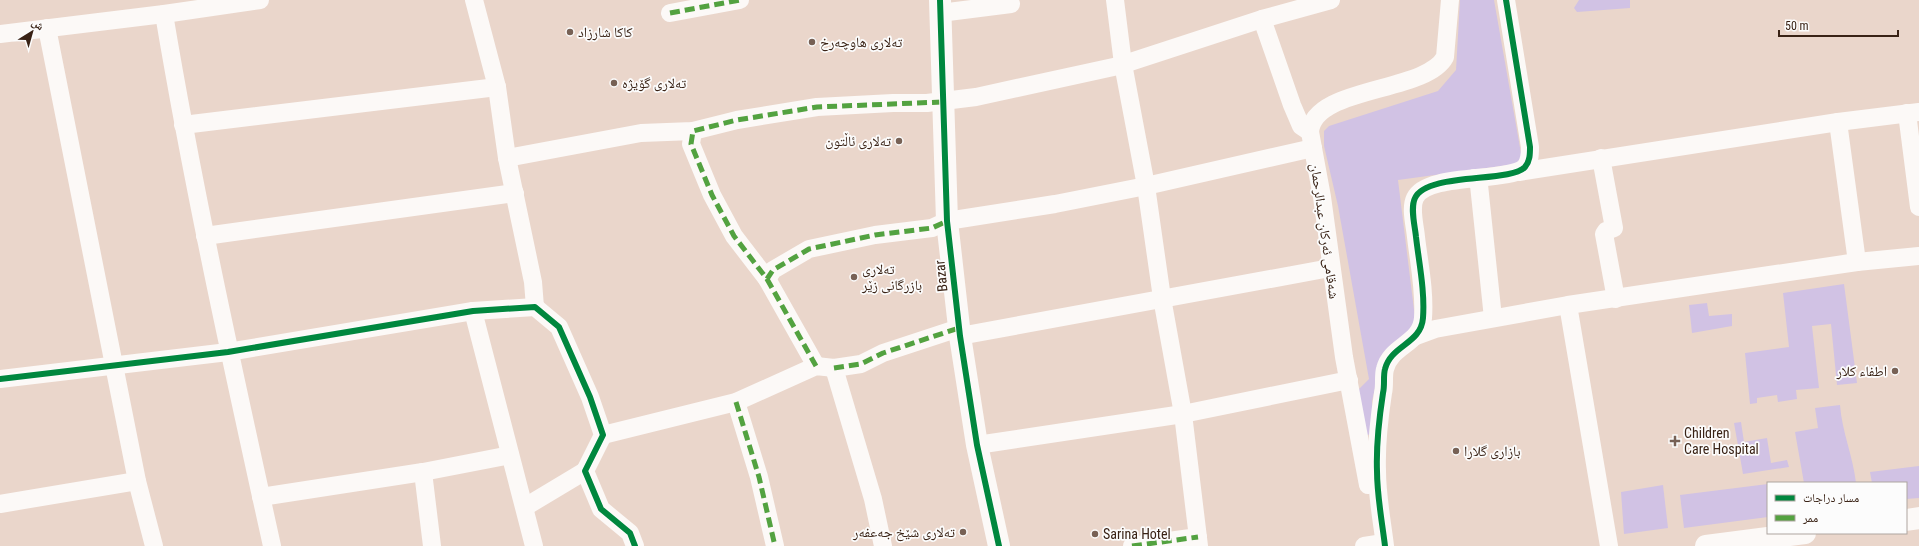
<svg xmlns="http://www.w3.org/2000/svg" width="1919" height="546" viewBox="0 0 1919 546" font-family="'Roboto Condensed','Noto Naskh Arabic',sans-serif">
<style>
.green{fill:#d1c2e4}
.lines{fill:none;stroke-linecap:round;stroke-linejoin:round}
.minor{stroke:#fcf9f7;stroke-width:18}
.major{stroke:#fcf9f7;stroke-width:22}
.highway{stroke:#fcf9f7;stroke-width:22}
.quiet{stroke:#53a240;stroke-width:5;stroke-dasharray:10 5;stroke-linecap:butt}
.cycleway-casing{stroke:#fcfcfc;stroke-width:8}
.cycleway{stroke:#00873e;stroke-width:6}
.poi-dot{fill:#776155;stroke:#fcfcfc;stroke-width:1.5}
.labels{text-anchor:middle;dominant-baseline:central;stroke-width:3.5;stroke-linejoin:round;paint-order:stroke}
.poi-label{font-size:14px;fill:#392215;stroke:#fcfcfc;text-anchor:start}
.street-label{font-size:14px;fill:#392215;stroke:#fcfcfc}
</style>
<rect width="100%" height="100%" fill="#ead6cb"/>
<g class="green">
<polygon points="1460,0 1494,0 1522,159 1516,164 1398,180 1416,326 1376,384 1372,401 1372,434 1367,435 1358,390 1369,379 1338,206 1324,146 1324,131 1329,126 1438,91 1456,70"/>
<polygon points="1579,0 1630,0 1630,8 1577,12 1574,8"/>
<polygon points="1844,284 1857,383 1837,385 1831,324 1812,326 1819,388 1796,390 1797,399 1778,402 1777,395 1757,398 1757,403 1750,404 1745,353 1789,347 1783,293"/>
<polygon points="1707,303 1709,316 1732,314 1732,326 1692,333 1689,305"/>
<path d="M 1840,405 C 1842,432 1853,456 1856,483 L 1804,483 L 1795,432 L 1818,428 L 1815,408 Z"/>
<polygon points="1741,422 1744,442 1767,438 1771,463 1787,460 1789,467 1743,474 1734,423"/>
<polygon points="1919,466 1919,498 1906,499 1906,483 1872,483 1870,472"/>
<polygon points="1768,484 1768,517 1684,528 1680,495"/>
<polygon points="1663,485 1668,528 1624,534 1621,492"/>
</g>
<g class="lines">
<g class="minor">
<polyline points="474,0 497,87 507,158 533,282 535,307"/>
<polyline points="1115,0 1123,64 1146,186 1162,298 1183,414 1199,546"/>
<polyline points="670,13 740,0"/>
<polyline points="940,13 1011,4"/>
<path d="M 164,14 C 194,193 233,369 272,546"/>
<polyline points="1262,19 1292,105 1301,126 1310,132"/>
<polyline points="47,28 137,481 154,546"/>
<polyline points="0,34 164,14 260,0"/>
<polyline points="1907,113 1919,207"/>
<polyline points="1838,122 1857,262"/>
<polyline points="183,125 497,87"/>
<polyline points="693,131 691,144 712,195 734,236 767,279 773,270 809,249 875,235 932,228 947,221 1055,204 1146,186 1313,148"/>
<polyline points="507,158 641,133 693,131 737,120 817,107 893,103 927,103 976,97 1118,66 1262,19 1331,0"/>
<polyline points="1601,158 1614,228 1606,231 1604,234 1616,299"/>
<polyline points="1519,172 1838,122 1919,112"/>
<polyline points="1474,178 1479,185 1493,318"/>
<polyline points="205,236 515,193"/>
<polyline points="767,279 816,366"/>
<polyline points="1568,305 1609,546"/>
<polyline points="473,311 534,546"/>
<polyline points="960,336 1330,268"/>
<polyline points="1416,336 1435,329 1568,305 1857,262 1919,256"/>
<polyline points="834,368 873,499 883,546"/>
<polyline points="0,379 228,352 473,311 535,307 559,327 590,397 603,435 585,471 601,509 630,533 635,546"/>
<polyline points="736,402 759,477 775,546"/>
<polyline points="603,435 736,402 816,366 834,368 861,364 883,353 959,328"/>
<polyline points="977,445 1183,414 1349,380"/>
<polyline points="423,472 432,546"/>
<path d="M 1368,485 L 1344,357 L 1322,197 L 1310,132 C 1313,86 1426,93 1445,57 L 1450,0"/>
<polyline points="261,497 423,472 510,455"/>
<polyline points="0,504 137,481"/>
<polyline points="525,507 585,471"/>
<polyline points="1132,546 1198,537"/>
<polyline points="1364,546 1377,544"/>
<path d="M 1385,546 C 1382,521 1377,496 1377,471 C 1376,444 1379,419 1383,393 C 1385,385 1383,376 1385,369 C 1391,345 1421,344 1423,318 C 1425,291 1419,263 1416,237 C 1415,226 1410,208 1415,198 C 1427,172 1511,183 1525,167 C 1530,161 1530,154 1530,147 L 1506,0"/>
</g>
<polyline class="major" points="940,0 947,221 960,336 977,445 999,546"/>
<g class="highway">
<polyline points="1906,520 1919,518"/>
<polyline points="1706,546 1805,533"/>
</g>
<g class="quiet">
<polyline points="670,13 740,0"/>
<polyline points="942,102 817,107 737,120 693,131 691,144 712,195 734,236 767,279 773,270 809,249 875,235 932,228 947,221"/>
<polyline points="767,279 816,366"/>
<polyline points="834,368 861,364 883,353 959,328"/>
<polyline points="736,402 759,477 775,546"/>
<polyline points="1132,546 1198,537"/>
</g>
<g class="cycleway-casing">
<g id="cycleway">
<polyline points="940,0 947,221 960,336 977,445 999,546"/>
<polyline points="0,379 228,352 473,311 535,307 559,327 590,397 603,435 585,471 601,509 630,533 635,546"/>
<path d="M 1385,546 C 1382,521 1377,496 1377,471 C 1376,444 1379,419 1383,393 C 1385,385 1383,376 1385,369 C 1391,345 1421,344 1423,318 C 1425,291 1419,263 1416,237 C 1415,226 1410,208 1415,198 C 1427,172 1511,183 1525,167 C 1530,161 1530,154 1530,147 L 1506,0"/>
</g>
</g>
<use href="#cycleway" class="cycleway"/>
</g>
<g class="poi-dot">
<circle cx="570" cy="32" r="4"/>
<circle cx="812" cy="42" r="4"/>
<circle cx="614" cy="83" r="4"/>
<circle cx="899" cy="141" r="4"/>
<circle cx="854" cy="277" r="4"/>
<circle cx="1895" cy="371" r="4"/>
<path d="M1673 435h4v4h4v4h-4v4h-4v-4h-4v-4h4z"/>
<circle cx="1456" cy="451" r="4"/>
<circle cx="963" cy="532" r="4"/>
<circle cx="1095" cy="534" r="4"/>
</g>
<g class="labels">
<g class="poi-label">
<text x="578" y="32">كاكا شارزاد</text>
<text x="820" y="42">تەلاری هاوچەرخ</text>
<text x="622" y="83">تەلاری گۆیژە</text>
<text x="891" y="141" text-anchor="end">تەلاری ئاڵتون</text>
<text x="862" y="269">تەلاری<tspan x="862" dy="16">بازرگانی زێر</tspan></text>
<text x="1887" y="371" text-anchor="end">اطفاء كلار</text>
<text x="1684" y="433">Children<tspan x="1684" dy="16">Care Hospital</tspan></text>
<text x="1464" y="451">بازاری گلارا</text>
<text x="955" y="532" text-anchor="end">تەلاری شێخ جەعفەر</text>
<text x="1103" y="534">Sarina Hotel</text>
</g>
<g class="street-label">
<text transform="translate(1325 231) rotate(82)">شەقامی ئەرکان عبدالرحمان</text>
<text transform="translate(941 276) rotate(-96)">Bazar</text>
</g>
</g>
<rect x="1767" y="482" width="140" height="52" fill="#fcfcfc" stroke="#aea5a0"/>
<rect x="1775" y="495" width="20" height="6" fill="#00873e" stroke="#aea5a0"/>
<text x="1803" y="502" font-size="12" fill="#392215">مسار دراجات</text>
<rect x="1775" y="515" width="20" height="6" fill="#53a240" stroke="#aea5a0"/>
<text x="1803" y="522" font-size="12" fill="#392215">ممر</text>
<g transform="translate(32 32) rotate(37)" stroke="#fcfcfc" stroke-width="3" paint-order="stroke">
<path d="M0-3L7 15L0 10L-7 15Z" fill="#392215"/>
<text y="-6" font-size="11" font-weight="bold" text-anchor="middle" fill="#392215">ش</text>
</g>
<path d="M1779 30v6h119v-6" fill="none" stroke="#392215" stroke-width="2"/>
<text x="1785" y="30" font-size="12" fill="#392215" stroke="#fcfcfc" stroke-width="3" paint-order="stroke">50 m</text>
</svg>
